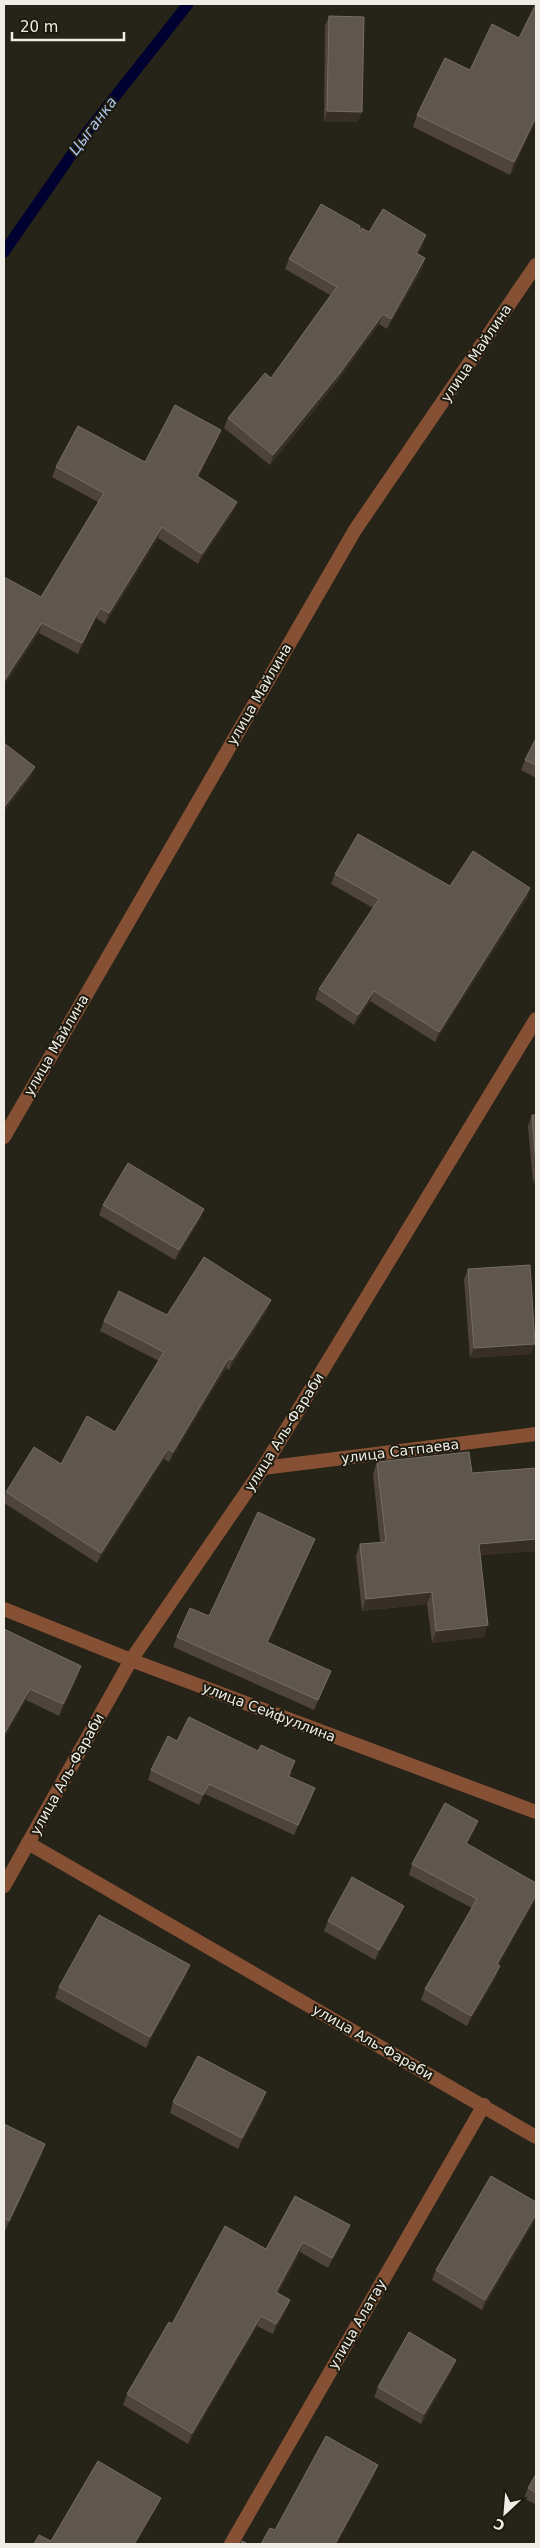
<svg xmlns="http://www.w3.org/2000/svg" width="540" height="2548" viewBox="0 0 540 2548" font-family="'DejaVu Sans',sans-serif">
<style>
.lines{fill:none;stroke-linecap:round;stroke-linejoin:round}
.stream{stroke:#000031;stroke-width:11}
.minor{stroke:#855033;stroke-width:14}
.wall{fill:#4e443c}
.shaded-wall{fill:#372f26}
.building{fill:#5f564e;stroke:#766e66}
.labels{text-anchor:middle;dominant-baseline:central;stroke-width:4;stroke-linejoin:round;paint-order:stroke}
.street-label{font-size:14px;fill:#efede6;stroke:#1d1a0f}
.water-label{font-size:15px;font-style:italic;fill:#abc5ec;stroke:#1d1a0f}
</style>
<rect width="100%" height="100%" fill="#262318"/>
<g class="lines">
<polyline class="stream" points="4,252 88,131 188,4"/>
<g class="minor">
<polyline points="4,1137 355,530 536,265"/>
<polyline points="263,1468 536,1434"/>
<polyline points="4,1609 131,1660 536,1812"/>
<polyline points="28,1843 536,2137"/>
<polyline points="4,1886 131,1660 263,1468 536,1019"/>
<polyline points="231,2544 484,2105"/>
</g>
</g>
<g class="wall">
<polygon points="329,16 358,122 324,122 325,26"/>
<polygon points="519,38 536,120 510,175 413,127 417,115 470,70"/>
<polygon points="369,232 423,245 418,254 425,258 422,269 387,329 379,324 336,383 270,465 224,428 228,418 271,378 330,295 285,269 289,259 360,233"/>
<polygon points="221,430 217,440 198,477 237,502 233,512 198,564 158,538 105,624 96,618 78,654 39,633 41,597 98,502 52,477 56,467 145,462"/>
<polygon points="536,738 536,778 521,770 525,760"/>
<polygon points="335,874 450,886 527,898 435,1042 370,1001 354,1025 315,999 319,989 373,908 331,884"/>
<polygon points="532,1115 536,1115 536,1183 533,1183 528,1126"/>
<polygon points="103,1205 204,1209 200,1219 175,1260 99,1215"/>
<polygon points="468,1269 531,1354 470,1358 464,1279"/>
<polygon points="271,1300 267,1310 229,1370 226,1368 169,1462 164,1459 97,1563 4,1503 4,1499 6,1492 61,1464 115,1432 159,1361 100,1331 104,1321 167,1315"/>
<polygon points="377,1462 472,1473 536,1468 536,1551 480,1555 484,1637 432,1643 427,1604 362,1611 356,1556 360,1544 380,1542 373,1474"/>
<polygon points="315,1539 311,1549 268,1643 331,1671 314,1710 173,1647 177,1637 209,1616"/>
<polygon points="4,1629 77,1678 59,1716 26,1700"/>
<polygon points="177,1741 292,1772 289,1777 315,1788 311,1799 294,1835 205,1794 199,1805 148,1780 151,1770"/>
<polygon points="474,1831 467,1844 536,1899 498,1965 496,1977 467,2026 421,2000 425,1989 472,1908 409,1875 412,1864"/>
<polygon points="400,1916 375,1960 324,1931 328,1921"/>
<polygon points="186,1975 146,2048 55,1998 59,1987"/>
<polygon points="173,2102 263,2102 238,2149 170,2113"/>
<polygon points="4,2124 45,2144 42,2154 5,2231 4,2231"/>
<polygon points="295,2196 346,2236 328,2268 300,2252 278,2293 290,2300 286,2310 273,2334 257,2326 188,2444 123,2405 127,2394 172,2324 266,2249"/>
<polygon points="536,2202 536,2218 482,2310 432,2280 436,2270"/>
<polygon points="452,2370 421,2424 374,2397 378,2387"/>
<polygon points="536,2474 536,2505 524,2498 528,2488"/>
</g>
<g class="shaded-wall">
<polygon points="327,111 362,112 358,122 324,122"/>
<polygon points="536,117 536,120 510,175 514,162"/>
<polygon points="426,235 423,245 412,263 416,253"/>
<polygon points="425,258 422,269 387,329 391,319"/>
<polygon points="383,314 379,324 336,383 270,465 273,455"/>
<polygon points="221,430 217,440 193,486 197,476"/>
<polygon points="237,502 233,512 198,564 202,554"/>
<polygon points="162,527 158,538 105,624 109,613"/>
<polygon points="100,608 96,618 78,654 82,643"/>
<polygon points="42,623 39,633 4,686 4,681"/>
<polygon points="35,767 31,777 4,812 4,807"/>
<polygon points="530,888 527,898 435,1042 439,1032"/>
<polygon points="374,991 370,1001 354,1025 358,1015"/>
<polygon points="536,1175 536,1183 533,1183"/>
<polygon points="204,1209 200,1219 175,1260 179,1250"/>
<polygon points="271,1300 267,1310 229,1370 232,1360"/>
<polygon points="535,1344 531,1354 470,1358 474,1348"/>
<polygon points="229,1358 226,1368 169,1462 173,1452"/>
<polygon points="168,1449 164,1459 97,1563 101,1553"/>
<polygon points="315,1539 311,1549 263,1653 267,1642"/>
<polygon points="536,1539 536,1551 475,1556 479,1544"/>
<polygon points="432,1592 427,1604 362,1611 366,1599"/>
<polygon points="488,1625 484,1637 432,1643 436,1631"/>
<polygon points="81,1666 77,1678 59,1716 63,1704"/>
<polygon points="331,1671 327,1681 314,1710 318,1700"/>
<polygon points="30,1689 26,1700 4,1739 4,1734"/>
<polygon points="209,1784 205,1794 199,1805 203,1795"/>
<polygon points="315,1788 311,1799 294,1835 298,1825"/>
<polygon points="478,1821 474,1831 462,1854 466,1843"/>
<polygon points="536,1895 536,1899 493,1975 497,1964"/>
<polygon points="404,1906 400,1916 375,1960 379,1950"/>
<polygon points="190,1965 186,1975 146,2048 150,2037"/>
<polygon points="500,1966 496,1977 467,2026 471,2016"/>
<polygon points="266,2092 263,2102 238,2149 242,2138"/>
<polygon points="45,2144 42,2154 5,2231 9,2221"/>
<polygon points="536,2214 536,2218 482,2310 485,2300"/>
<polygon points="350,2225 346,2236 328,2268 332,2258"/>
<polygon points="303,2242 300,2252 273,2302 276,2292"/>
<polygon points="290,2300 286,2310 273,2334 276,2324"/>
<polygon points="261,2316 257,2326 188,2444 192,2433"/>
<polygon points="456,2360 452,2370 421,2424 424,2414"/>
<polygon points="378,2465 374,2476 337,2544 335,2544"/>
<polygon points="161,2498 156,2509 136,2544 134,2544"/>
</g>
<g class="building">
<polygon points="536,4 536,117 514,162 417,115 445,58 470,70 492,24 519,38"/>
<polygon points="329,16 364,17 362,112 327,111"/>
<polygon points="321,204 360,226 360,233 362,228 369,232 383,209 426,235 416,253 425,258 391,319 383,314 340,373 273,455 228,418 265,373 271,378 337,287 289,259"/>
<polygon points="175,405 221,430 197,476 237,502 202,554 162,527 109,613 100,608 82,643 42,623 4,681 4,577 41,597 104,493 56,467 78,426 145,462"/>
<polygon points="536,738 536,765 525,760"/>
<polygon points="4,743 35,767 4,807"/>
<polygon points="358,834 450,886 473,851 530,888 439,1032 374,991 358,1015 319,989 379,899 335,874"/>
<polygon points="532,1115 536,1115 536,1164"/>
<polygon points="128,1163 204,1209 179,1250 103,1205"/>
<polygon points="204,1257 271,1300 232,1360 229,1358 173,1452 168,1449 101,1553 6,1492 34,1447 61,1464 87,1416 115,1432 164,1352 104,1321 119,1291 167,1315"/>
<polygon points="530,1265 535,1344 474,1348 468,1269"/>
<polygon points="469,1452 472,1473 536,1468 536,1539 479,1544 488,1625 436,1631 432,1592 366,1599 360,1544 386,1542 377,1462"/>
<polygon points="258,1512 315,1539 267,1642 331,1671 318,1700 177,1637 190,1608 209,1616"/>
<polygon points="4,1629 81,1666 63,1704 30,1689 4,1734"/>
<polygon points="189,1717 258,1751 261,1745 295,1761 288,1776 315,1788 298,1825 209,1784 203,1795 151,1770 168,1736 177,1741"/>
<polygon points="445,1803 478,1821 466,1843 536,1883 536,1895 497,1964 500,1966 471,2016 425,1989 477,1899 412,1864"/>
<polygon points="352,1877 404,1906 379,1950 328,1921"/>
<polygon points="99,1915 190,1965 150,2037 59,1987"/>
<polygon points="198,2056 266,2092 242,2138 173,2102"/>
<polygon points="4,2124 45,2144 9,2221 4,2218"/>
<polygon points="491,2176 536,2202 536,2214 485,2300 436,2270"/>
<polygon points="295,2196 350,2225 332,2258 303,2242 276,2292 290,2300 276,2324 261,2316 192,2433 127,2394 169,2322 172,2324 225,2226 266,2249"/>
<polygon points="409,2332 456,2360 424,2414 378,2387"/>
<polygon points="326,2436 378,2465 335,2544 261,2544 270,2528 275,2530"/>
<polygon points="98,2461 161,2498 134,2544 34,2544 39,2535 51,2541"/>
<polygon points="536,2474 536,2493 528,2488"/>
<polygon points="242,2541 248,2544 241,2544"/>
</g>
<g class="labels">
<g class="street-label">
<text transform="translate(476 353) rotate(-56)">улица Майлина</text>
<text transform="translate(259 694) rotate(-60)">улица Майлина</text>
<text transform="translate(56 1045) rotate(-60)">улица Майлина</text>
<text transform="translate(284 1432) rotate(-58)">улица Аль-Фараби</text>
<text transform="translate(400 1451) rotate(-7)">улица Сатпаева</text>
<text transform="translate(269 1712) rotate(21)">улица Сейфуллина</text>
<text transform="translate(67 1774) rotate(-61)">улица Аль-Фараби</text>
<text transform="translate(373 2042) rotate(30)">улица Аль-Фараби</text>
<text transform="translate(357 2324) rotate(-60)">улица Алатау</text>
</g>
<g class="water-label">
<text transform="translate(93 126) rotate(-53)">Цыганка</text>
</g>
</g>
<rect width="540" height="2548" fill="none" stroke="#efede6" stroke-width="10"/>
<g transform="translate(505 2513) rotate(206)" stroke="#1d1a0f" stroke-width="4" paint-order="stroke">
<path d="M0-4L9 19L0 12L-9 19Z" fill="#efede6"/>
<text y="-8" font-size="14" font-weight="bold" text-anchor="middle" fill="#efede6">С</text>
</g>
<path d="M12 32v8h112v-8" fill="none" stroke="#efede6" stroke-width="2.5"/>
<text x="20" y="32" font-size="15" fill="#efede6" stroke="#1d1a0f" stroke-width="4" paint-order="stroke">20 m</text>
</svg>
